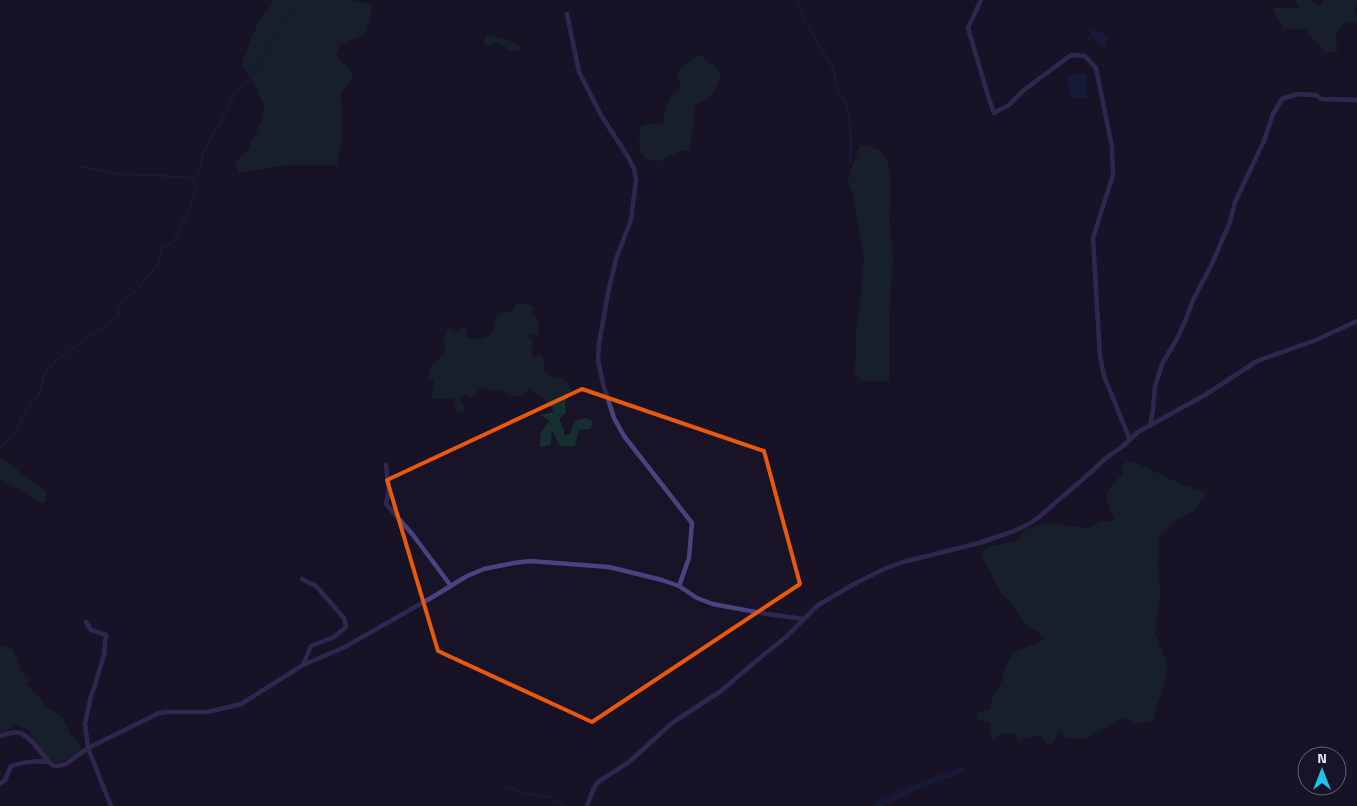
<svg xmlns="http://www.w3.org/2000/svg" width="1357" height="806" viewBox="0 0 1357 806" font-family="'Titillium Web',sans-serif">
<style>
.green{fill:#162f30}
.water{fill:#142549}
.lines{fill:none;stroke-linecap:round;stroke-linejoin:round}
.stream{stroke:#142549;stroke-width:2}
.canal{stroke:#142549;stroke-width:6}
.minor{stroke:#4a4381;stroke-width:4.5}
.marked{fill:none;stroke:#e8590c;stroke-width:4;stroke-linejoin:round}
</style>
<rect width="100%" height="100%" fill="#181327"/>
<g class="green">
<polygon points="274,0 350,0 373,5 365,34 340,44 336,56 354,75 341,93 342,141 337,165 287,165 240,173 235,163 247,151 263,118 264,105 256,86 241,65 258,22 272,4"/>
<path d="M 1291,0 L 1310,0 L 1320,6 L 1323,1 L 1321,0 L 1357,0 L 1357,3 L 1354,9 L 1357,15 L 1357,22 L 1353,25 L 1346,21 L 1335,36 L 1338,51 L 1325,53 L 1305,29 L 1284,29 C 1281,23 1273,12 1273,8 L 1300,8 L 1296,2 Z"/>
<polygon points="488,34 513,42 523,47 519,51 509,50 495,42 487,46 483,43 485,37"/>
<path d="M 699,54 L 717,69 L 721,76 C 714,94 712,97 695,105 L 693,130 L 689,150 L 679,151 L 657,162 L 644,157 L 639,147 L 640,127 L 647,124 L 664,123 L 663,115 L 671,96 L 681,86 L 678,80 L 678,71 L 693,58 Z"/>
<polygon points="860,146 869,146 881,151 888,161 891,191 889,220 893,257 889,319 889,381 862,381 855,375 856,330 860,305 864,256 853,194 847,181"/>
<path d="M 517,303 L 533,306 L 532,315 L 535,316 L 539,323 L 538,335 L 532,334 L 526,337 L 533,340 L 532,358 L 540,355 L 545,362 L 544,371 L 551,376 L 563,378 L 569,384 L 571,391 L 565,402 L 566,413 L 559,419 L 564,430 L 564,436 L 570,433 L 575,421 L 585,418 L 593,421 L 591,429 L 579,430 L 575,446 L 560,446 L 552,430 L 551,445 L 540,447 L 541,432 L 549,421 L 540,415 L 554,412 C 549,401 544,396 532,392 L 532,386 L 522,395 L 512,397 L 501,391 L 493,391 L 481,387 L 472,399 L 465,394 L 460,399 L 465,407 L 462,412 L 456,411 L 454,397 L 444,399 L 431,399 L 434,381 L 428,377 L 432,365 L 445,352 L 444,339 L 449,328 L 456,333 L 462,326 L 467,328 L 465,336 C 473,342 484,339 492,334 L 496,317 L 504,312 L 511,313 Z"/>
<polygon points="0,457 47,492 45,502 41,503 0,478"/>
<path d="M 1128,461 L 1139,464 L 1185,486 L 1207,493 L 1193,511 L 1175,520 L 1159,536 L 1158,566 L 1160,593 L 1155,632 L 1167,664 L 1164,686 L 1155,710 L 1155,719 L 1138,724 L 1126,717 L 1115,721 L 1103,729 L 1088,738 L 1066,738 L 1060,729 L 1052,745 L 1047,744 L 1041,735 L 1026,739 L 1018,743 L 1016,734 L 1001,733 L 995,740 L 991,736 L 990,723 L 978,719 L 976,712 L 989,710 L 993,696 L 1002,681 L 1004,670 L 1012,654 L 1045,639 L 1038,632 L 1029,628 L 1009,601 L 1001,594 L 981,554 L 987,547 L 1016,541 L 1026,529 L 1037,526 L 1052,523 L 1067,526 L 1089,528 L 1102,521 L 1115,521 C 1113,516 1110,511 1108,505 C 1103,492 1113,482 1123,474 L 1121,466 Z"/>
<path d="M 4,645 L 13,649 L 21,672 L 32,680 L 27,685 L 38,696 L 45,707 L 62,716 L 70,734 L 84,750 C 72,759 66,762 52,762 L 34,743 L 29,730 L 16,725 L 2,733 L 0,731 L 0,648 Z"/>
</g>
<g class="water">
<polygon points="1093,29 1109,37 1104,47 1093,42 1095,39 1091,37 1089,40 1087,40"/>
<polygon points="1086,74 1087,99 1071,97 1067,75"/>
</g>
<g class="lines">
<g class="stream">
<path d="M 798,0 C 798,17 823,49 831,65 C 835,72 835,80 837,87 C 839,93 844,99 846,105 C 852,122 851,144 850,162"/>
<polyline points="78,166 118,174 188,177 198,175 204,150 221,121 236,91 248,82 271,42 295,6 297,0"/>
<polyline points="0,449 18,428 24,413 39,394 44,375 50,368 57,360 119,316 118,307 141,285 159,263 162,246 173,243 190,207 197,184 188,177"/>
<polyline points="505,786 528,794 550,797 564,806"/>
</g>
<polyline class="canal" points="877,806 913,788 962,770"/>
<g class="minor">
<polyline points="981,0 968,28 989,99 994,113 1009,105 1024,90 1071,55 1085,56 1096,68 1112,147 1113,175 1093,238 1100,356 1104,376 1130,440"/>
<polyline points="567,14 579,72 601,115 628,157 634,169 636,180 631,220 616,259 608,293 599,344 598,360 603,384 614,418 624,436 692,523 689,558 679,586"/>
<polyline points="1150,426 1153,410 1155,386 1163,362 1177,339 1186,319 1193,300 1211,266 1230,222 1235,202 1264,141 1273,114 1282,99 1298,94 1316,95 1321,99 1357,100"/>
<polyline points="386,465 389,489 386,504 413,535 451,586"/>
<polyline points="302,579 316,586 344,618 346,627 334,637 311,646 303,665"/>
<polyline points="86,622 91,630 106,635 104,655 95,685 91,696 85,724 88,748 111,806"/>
<path d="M 0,736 C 6,734 14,731 20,733 C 32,737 42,756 52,765 L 57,766 L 66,764 L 88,748 L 159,713 L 167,712 L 208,712 L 241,704 L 303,665 L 345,647 L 431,598 L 467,576 L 484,569 L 514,563 L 530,561 L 609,567 L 662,580 L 679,586 L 697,598 L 713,604 L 767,614 L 804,619"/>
<path d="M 0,784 L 5,780 L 11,766 C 24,762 35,760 49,762"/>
<polyline points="587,806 593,790 598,782 629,762 672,723 721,691 762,656 786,637 818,605 856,583 882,570 903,562 979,543 1014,531 1027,525 1039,517 1091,472 1106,458 1123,446 1138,432 1205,395 1257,361 1316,340 1357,321"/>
</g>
</g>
<path d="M0 0H1357V806H0ZM 582,389 L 764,451 L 800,584 L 592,722 L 438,651 L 387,480 Z" fill="#181327" fill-opacity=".55" fill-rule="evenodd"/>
<path class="marked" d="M 582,389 L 764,451 L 800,584 L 592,722 L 438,651 L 387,480 Z"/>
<g transform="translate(1322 771)"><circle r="24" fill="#181327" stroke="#69637c"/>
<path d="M0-4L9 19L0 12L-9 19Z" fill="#1cc4e7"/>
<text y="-8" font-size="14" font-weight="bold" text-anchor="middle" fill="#e2dcfb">N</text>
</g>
</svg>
